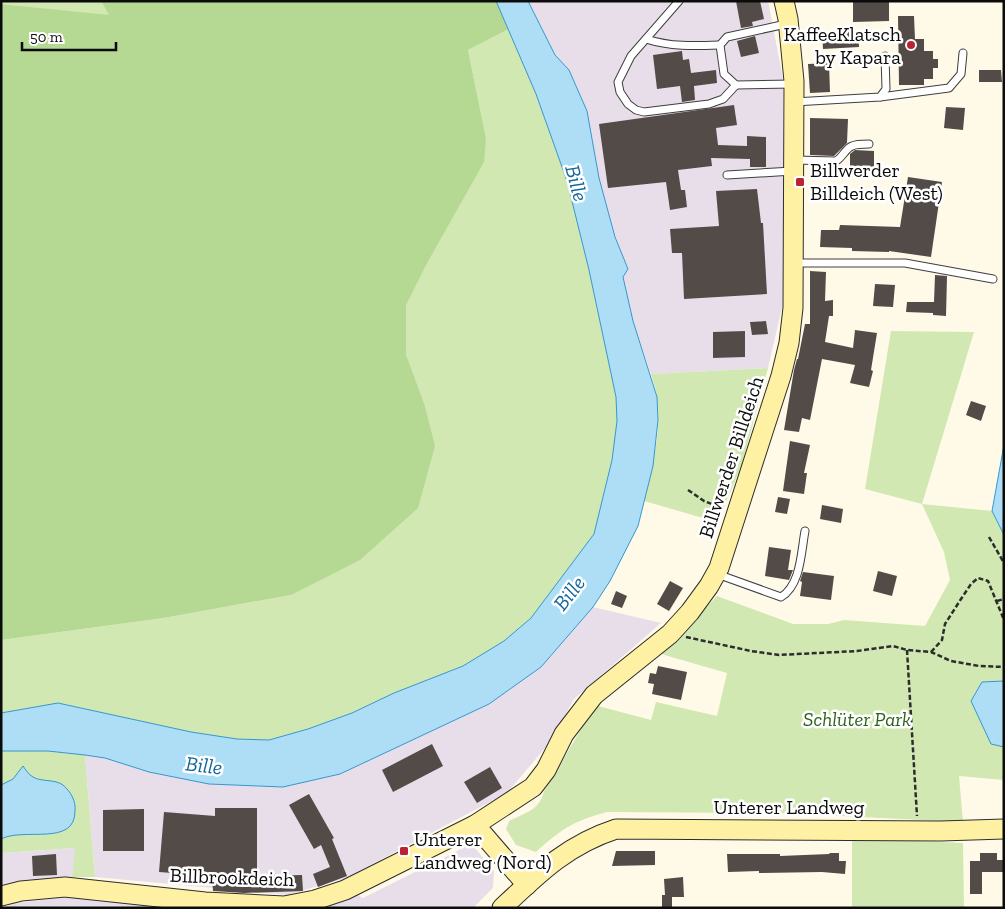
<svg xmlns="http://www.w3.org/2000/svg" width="1005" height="909" viewBox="0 0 1005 909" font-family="'Zilla Slab',serif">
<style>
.industrial{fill:#e8deea}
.green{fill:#d1e8b3}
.forest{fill:#b5d993}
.water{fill:#addef6;stroke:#3597cd}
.building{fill:#534b47}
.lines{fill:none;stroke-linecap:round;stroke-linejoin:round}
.lane-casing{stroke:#3e3e3e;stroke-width:9}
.secondary-casing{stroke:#2d2d2d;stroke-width:21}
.path{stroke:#2d2d2d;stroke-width:2.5;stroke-dasharray:5 2.5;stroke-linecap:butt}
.lane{stroke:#fff;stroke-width:7}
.secondary{stroke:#fff1a3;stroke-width:19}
.poi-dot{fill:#ba2432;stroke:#fff;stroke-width:2}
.labels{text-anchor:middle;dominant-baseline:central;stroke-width:5;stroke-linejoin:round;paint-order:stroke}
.poi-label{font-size:20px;fill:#0b0b0b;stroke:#fff;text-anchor:start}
.street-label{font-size:20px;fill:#0b0b0b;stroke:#fff}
.park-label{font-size:20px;font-style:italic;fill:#2e611c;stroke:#fff}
.water-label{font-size:21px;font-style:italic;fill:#15679b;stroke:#fff}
</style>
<rect width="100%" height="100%" fill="#fffae8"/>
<g class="industrial">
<polygon points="528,1 768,1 783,79 784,299 768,368 651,374 633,321 623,277 628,269 615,237 599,178 587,111 569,70 555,55"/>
<polygon points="593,607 661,623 574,699 551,741 507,793 346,878 287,895 95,877 85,755 105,758 149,772 209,784 283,787 340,774 489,704 541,667"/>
<polygon points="467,846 475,848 494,871 493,888 473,908 325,908 358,895 363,898"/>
<polygon points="76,848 72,877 24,882 1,887 1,853"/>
<polygon points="77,896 144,904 169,908 3,908 15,903"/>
</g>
<g class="green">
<polygon points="1,1 101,1 110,16 1,4"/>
<polygon points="509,29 536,94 567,181 589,270 616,397 617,421 612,460 594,534 556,586 531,618 504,641 463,666 394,693 352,713 308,729 269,740 237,739 191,732 59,703 1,713 1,640 164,618 291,595 424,403 405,355 405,305 486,138 468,50"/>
<path d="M 891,331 L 974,332 L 922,504 L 992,511 L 1004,535 L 1004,681 L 982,682 L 991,744 L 1004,747 L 1004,780 L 959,776 L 963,822 L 779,813 L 607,812 C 573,821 562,829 536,852 L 516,845 L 506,829 L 509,821 C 525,813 540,810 544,791 L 586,721 L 598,706 L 651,720 L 656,702 L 717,716 L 727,673 L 661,654 L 717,596 L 793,624 L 828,624 L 844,620 L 925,626 L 950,580 L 944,552 L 922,504 L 865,489 Z"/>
<path d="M 768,368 L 741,468 L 717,522 L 644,501 C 652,468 662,431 657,397 C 656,389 653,382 651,374 Z"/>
<polygon points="1,751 48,751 85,755 95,877 72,877 75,848 1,853"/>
<polygon points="852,838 963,843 964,908 852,908"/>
</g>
<polygon class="forest" points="101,1 496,1 509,29 468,50 486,138 484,162 426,265 406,305 406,355 424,403 435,446 418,508 360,560 291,595 164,618 1,640 1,4 109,15"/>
<g class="water">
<polygon points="496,1 528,1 555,55 569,70 587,111 599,178 615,237 628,269 623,277 633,321 657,397 658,420 653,466 638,526 610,581 593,607 541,667 489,704 340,774 283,787 209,784 149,772 105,758 85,755 48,751 1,751 1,713 58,703 191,732 237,739 269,740 308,729 352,713 394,693 463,666 504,641 531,618 594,534 612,460 617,421 616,397 589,270 567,181 536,94"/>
<polygon points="1004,445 1004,535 992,511"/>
<polygon points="1004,681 1004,747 991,744 971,701 982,682"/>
<path d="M 23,766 C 25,769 29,775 33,777 C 41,782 55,779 63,785 C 71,792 76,801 75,811 C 75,847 24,827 1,839 L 1,785 L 13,779 Z"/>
</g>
<g class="building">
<polygon points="736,1 760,1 764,19 752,22 753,26 741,28"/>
<polygon points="853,1 889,1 889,21 853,22"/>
<polygon points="898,16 914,16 915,39 924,39 924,51 933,51 933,59 938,59 938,68 933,68 933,79 924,79 924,85 899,85"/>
<polygon points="858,31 859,47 823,49 822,33"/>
<polygon points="755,36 759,53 741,57 737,41"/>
<polygon points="682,51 683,60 689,59 691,73 716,70 717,83 694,86 695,100 682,102 680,86 657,89 653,55"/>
<polygon points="829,63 830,92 810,93 808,64"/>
<polygon points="979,70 1001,70 1002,82 979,82"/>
<polygon points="734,105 737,125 716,128 718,145 747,146 747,136 766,137 766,167 750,167 750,159 711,158 712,166 678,170 681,190 685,190 687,207 670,210 666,182 608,188 599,124"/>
<polygon points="946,107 965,108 963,130 944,128"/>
<polygon points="810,118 848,119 847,143 834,156 810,155"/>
<polygon points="855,150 874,151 874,168 850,167 850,154"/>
<polygon points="908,177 942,182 931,257 889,251 889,252 852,251 852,248 820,247 821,230 839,230 840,225 900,227"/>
<polygon points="757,189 761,223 763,223 767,294 684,299 682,253 672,253 670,229 719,226 716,191"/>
<polygon points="810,271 826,272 825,301 833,300 833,316 829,316 825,342 853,348 855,330 877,333 871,370 873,371 869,387 850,383 855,365 822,359 810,420 802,418 799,432 784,430 794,370 797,359 798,359 805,324 810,324"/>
<polygon points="935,275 947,276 946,316 933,315 933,313 906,312 907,302 934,302"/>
<polygon points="875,284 895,285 893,307 873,306"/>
<polygon points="766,321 768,334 752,335 750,322"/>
<polygon points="745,331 745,357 713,358 713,332"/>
<polygon points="971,401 986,406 981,421 966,415"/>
<polygon points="790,441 810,445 804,473 807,473 804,494 783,491"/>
<polygon points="778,497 790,499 787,514 775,512"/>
<polygon points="822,505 843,509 841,523 820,519"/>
<polygon points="769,547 791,550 788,570 793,570 789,580 765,576"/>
<polygon points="878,571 897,576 892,596 873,591"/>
<polygon points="803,572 834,576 831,600 800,596 802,582 800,581"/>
<polygon points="670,581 683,588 669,611 657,604"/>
<polygon points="616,591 627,596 622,608 611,604"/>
<polygon points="658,666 687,672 681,700 652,694 654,684 648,683 650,673 656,674"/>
<polygon points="432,744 443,766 393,792 382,770"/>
<polygon points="490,767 502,788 477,803 464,782"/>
<polygon points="309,794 334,838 332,839 347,876 318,887 313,874 330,867 321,845 314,849 289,805"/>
<polygon points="215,808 257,808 257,876 302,875 303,891 244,893 213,891 212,876 159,872 164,812 215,816"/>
<polygon points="144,809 144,851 103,851 103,810"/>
<polygon points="616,851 655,851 655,865 612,866"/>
<polygon points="830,853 839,853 839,861 846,861 845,874 822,872 759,873 759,871 728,872 727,854 780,854 780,856 829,854"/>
<polygon points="980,853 997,853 997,860 1004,860 1004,872 982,872 982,894 970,894 970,861 980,861"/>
<polygon points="56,854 57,875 33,876 32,856"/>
<polygon points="683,877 684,897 672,897 672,908 662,908 662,895 665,895 664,879"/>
</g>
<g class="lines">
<g class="lane-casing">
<g id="lane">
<polyline points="679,1 631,56 618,82 620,92 628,104 636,110 644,112 709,104 723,99 736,85"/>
<polyline points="786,24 727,37 720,45 724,74 736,85 793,84"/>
<path d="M 646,39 C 671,47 694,46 720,45"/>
<polyline points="880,97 949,88 961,74 963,53"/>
<polyline points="794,102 880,97 886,89 885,56"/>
<path d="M 794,160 L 836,161 C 843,157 845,149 852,146 C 856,144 864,144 869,144"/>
<polyline points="727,175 793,171"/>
<polyline points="793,263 905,263 993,279"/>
<path d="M 717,574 L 781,597 C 801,585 801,552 805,531"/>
</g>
</g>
<g class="secondary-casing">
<g id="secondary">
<polyline points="475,825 527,885"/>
<polyline points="1,896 21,891 65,887 205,902 284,906 315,900 345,890 475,825 533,787 546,770 564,734 594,695 670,634 690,612 709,586 719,568 781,376 789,343 793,308 794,81 788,19 784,1"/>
<path d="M 502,908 C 539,873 567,845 616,829 L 941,831 L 1004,829"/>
</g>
</g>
<g class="path">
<polyline points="688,490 704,501 722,508"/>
<polyline points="989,537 1004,563"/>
<polyline points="997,601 1004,599"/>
<polyline points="686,637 751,651 779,655 857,651 893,646 907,650 931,652 951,661 979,666 1004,667"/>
<polyline points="907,650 917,816"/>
<polyline points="931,652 942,640 945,624 961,599 971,584 978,578 988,581 1004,620"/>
</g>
<use href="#lane" class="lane"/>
<use href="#secondary" class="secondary"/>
</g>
<g class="poi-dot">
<circle cx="911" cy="45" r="5"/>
<rect x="795" y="177" width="10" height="10" rx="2.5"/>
<rect x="399" y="846" width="10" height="10" rx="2.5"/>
</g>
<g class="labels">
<g class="poi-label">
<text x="901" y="34" text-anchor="end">KaffeeKlatsch<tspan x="901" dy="23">by Kapara</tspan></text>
<text x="810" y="170">Billwerder<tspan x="810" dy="23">Billdeich (West)</tspan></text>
<text x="414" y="839">Unterer<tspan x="414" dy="23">Landweg (Nord)</tspan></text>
</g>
<g class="street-label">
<text transform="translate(731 457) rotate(-72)">Billwerder Billdeich</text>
<text x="789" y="807">Unterer Landweg</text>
<text transform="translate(232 877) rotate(2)">Billbrookdeich</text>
</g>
<g class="park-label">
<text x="857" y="719">Schlüter Park</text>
</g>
<g class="water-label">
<text transform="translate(577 183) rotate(75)">Bille</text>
<text transform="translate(569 593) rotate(-52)">Bille</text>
<text transform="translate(204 765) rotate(7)">Bille</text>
</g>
</g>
<rect width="1005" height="909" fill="none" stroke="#0b0b0b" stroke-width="5"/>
<path d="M22 42v8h94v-8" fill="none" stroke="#0b0b0b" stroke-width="2.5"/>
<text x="30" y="42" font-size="15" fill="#0b0b0b" stroke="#ffffff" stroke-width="4" paint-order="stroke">50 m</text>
</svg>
